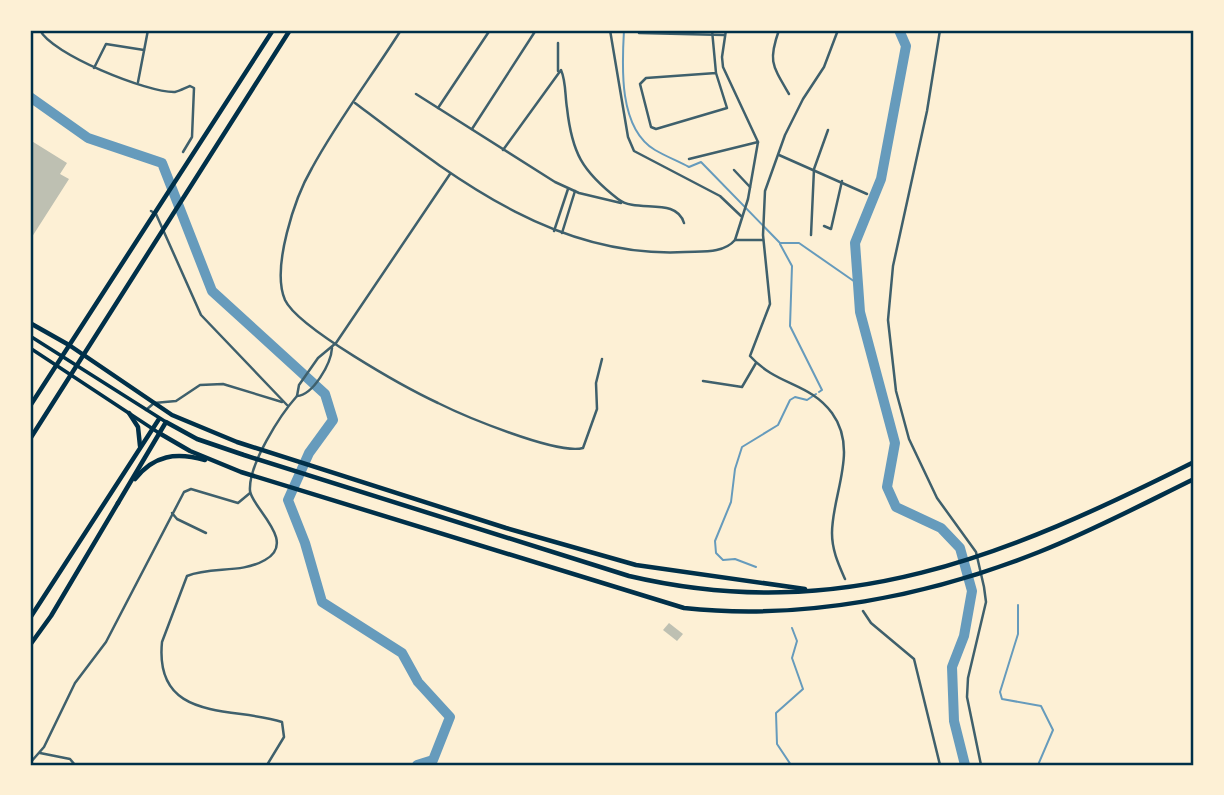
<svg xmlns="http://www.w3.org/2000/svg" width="1224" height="795" viewBox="0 0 1224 795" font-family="Montserrat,sans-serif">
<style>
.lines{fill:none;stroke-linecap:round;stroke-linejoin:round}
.stream{stroke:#669bbc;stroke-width:2}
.river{stroke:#669bbc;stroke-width:10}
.building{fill:#bec0b2}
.minor{stroke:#3f606c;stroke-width:2.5}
.primary{stroke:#003049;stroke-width:3.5}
.motorway{stroke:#003049;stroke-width:4.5}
.neatline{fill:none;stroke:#003049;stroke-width:2.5}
</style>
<rect width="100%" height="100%" fill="#fdf0d5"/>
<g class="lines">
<g class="stream">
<path d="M 624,30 C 622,65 618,128 655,150 C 665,156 678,161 689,167 L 701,162 L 780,243 L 799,243 L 858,284"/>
<polyline points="780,244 792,266 790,326 822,390 819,392"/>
<polyline points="756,567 735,559 723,560 716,553 715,541 731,502 735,469 742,447 778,425 790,400 795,397 807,400 816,394"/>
<polyline points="1018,605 1018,634 1000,692 1002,699 1041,706 1053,730 1038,765"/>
<polyline points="791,765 777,744 776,713 803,689 792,658 797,641 792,628"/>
</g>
<g class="river">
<polyline points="899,30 906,46 881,179 855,243 858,284 860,312 895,443 887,487 896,507 941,528 960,548 972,591 964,636 952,667 954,721 965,765"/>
<polyline points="30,97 88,138 162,163 212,291 325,394 333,420 309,453 288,500 305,543 322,602 402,653 418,682 450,717 433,760 417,765"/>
</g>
</g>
<g class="building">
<polygon points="30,140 67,163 60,174 69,179 30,240"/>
<polygon points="669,623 683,634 677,641 663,630"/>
</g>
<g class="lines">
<g class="minor">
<path d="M 40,30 C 51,54 148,93 175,92 C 180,91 185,88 190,86 L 194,88 L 192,137 L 183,152"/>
<path d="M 401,30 C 372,76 338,120 312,168 C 295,197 271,268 285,300 C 298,328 406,388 438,403 C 464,416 557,455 583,448 L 597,409 L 596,383 L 602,359"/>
<polyline points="610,30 628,137 634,151 720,196 741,216"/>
<polyline points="712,30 716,73 646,78 640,84 651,127 656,129 727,108 716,73"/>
<path d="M 779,30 C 768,61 772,65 789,94"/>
<path d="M 838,30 L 824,67 L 803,99 L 785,135 L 765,191 L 763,235 L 770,304 L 750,356 C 777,386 809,382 832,413 C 859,450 832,494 832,533 C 832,550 838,563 845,579"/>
<polyline points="940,30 927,111 893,266 888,320 896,391 909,439 937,498 976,552 984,587 986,602 968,678 967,697 981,765"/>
<polyline points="639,33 724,35"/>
<polyline points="558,43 558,71"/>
<polyline points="94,68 106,44 144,50"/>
<polyline points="138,82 148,30"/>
<polyline points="416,94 555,182 579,193 621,203"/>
<path d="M 355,103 C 453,177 555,259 685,252 C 701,251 723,254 735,240 L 748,199 L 758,142 L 723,67 L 722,57 L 726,30"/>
<polyline points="438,108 490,30"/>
<polyline points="472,129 536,30"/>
<path d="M 503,150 L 561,70 C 566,81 565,96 567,108 C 572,153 582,171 618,199 C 636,214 676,196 684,223"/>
<polyline points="779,155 867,194"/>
<polyline points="689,159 758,142"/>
<polyline points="734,170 750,187"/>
<polyline points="151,211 156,214 201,315 287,405"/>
<polyline points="824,226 831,229 842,181"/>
<polyline points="554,231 568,189"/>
<polyline points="562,233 575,191"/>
<polyline points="811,235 814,169 828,130"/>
<polyline points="735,240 763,240"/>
<polyline points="703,381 742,387 756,363"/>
<path d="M 297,396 C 313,395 331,364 332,348"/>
<polyline points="146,410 154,403 176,401 200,385 223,384 282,402"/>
<polyline points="172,513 177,519 206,533"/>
<polyline points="863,611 871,623 914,659 940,765"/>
<polyline points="40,753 70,759 75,765"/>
<polyline points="30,763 44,747 75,683 106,642 184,492 191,489 238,503 250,493"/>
<path d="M 267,765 L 284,737 L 282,722 C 233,706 154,723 162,642 L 187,576 C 211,566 241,574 265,560 C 298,542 252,508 250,491 C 248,465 280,415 297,396 L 299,385 L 318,358 L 336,343 L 450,174"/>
</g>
<g class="primary">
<polyline points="30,336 166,422"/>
<polyline points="30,348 159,433"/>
</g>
<g class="motorway">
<polyline points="30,323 69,345 172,415 237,442 506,528 636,565 805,589"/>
<polyline points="30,406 273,30"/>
<polyline points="129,413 138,427 140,446"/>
<path d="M 159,433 L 190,451 L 241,472 L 684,608 C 803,621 928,596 1039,552 C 1092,531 1143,504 1194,479"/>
<polyline points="30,439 290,30"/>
<path d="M 135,479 C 154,455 176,452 205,460"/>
<path d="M 118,503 L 166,422 L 197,439 L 244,455 L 629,576 C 842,626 1008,555 1194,462"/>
<polyline points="30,618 159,419"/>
<polyline points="30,645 51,616 118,503"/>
</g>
</g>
<rect width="1224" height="795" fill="none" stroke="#fdf0d5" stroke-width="63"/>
<rect x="32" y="32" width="1160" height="732" class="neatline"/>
</svg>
